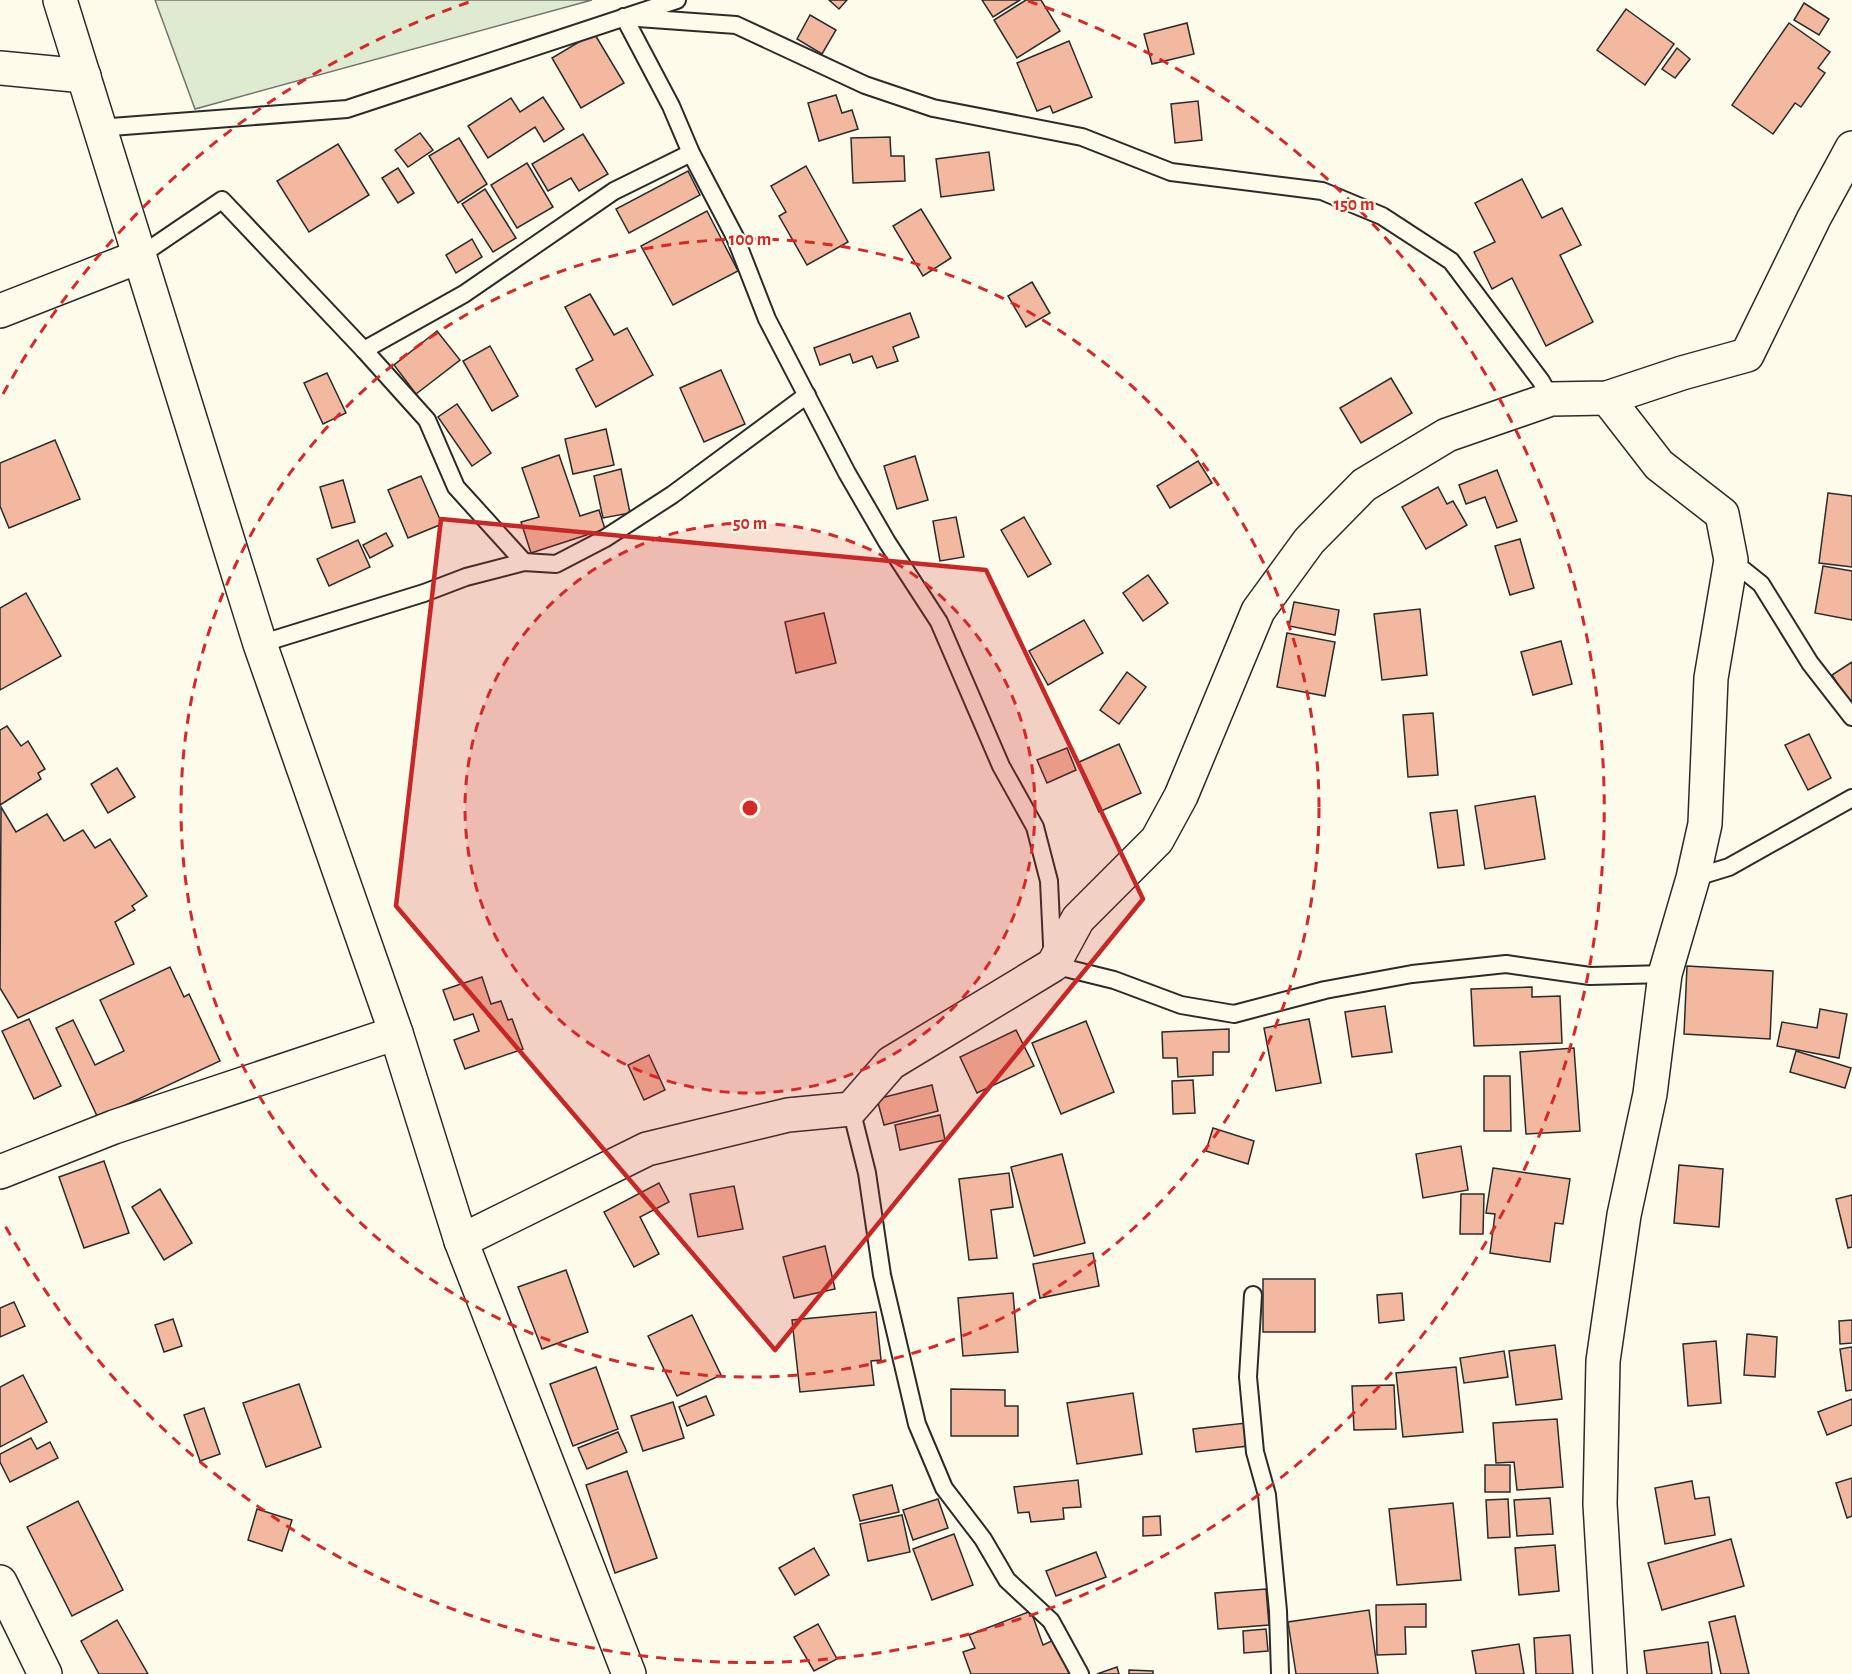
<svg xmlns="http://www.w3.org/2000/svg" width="1852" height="1674" viewBox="0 0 1852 1674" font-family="'Alegreya Sans',sans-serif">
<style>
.green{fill:#deebd1;stroke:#74746e;stroke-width:1.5}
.building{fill:#f2b8a0;stroke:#2b2b2b;stroke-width:1.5}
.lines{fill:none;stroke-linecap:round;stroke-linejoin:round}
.service-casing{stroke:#2b2b2b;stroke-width:20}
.minor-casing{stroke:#2b2b2b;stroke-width:36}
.service{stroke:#fdfbea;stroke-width:16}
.minor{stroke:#fdfbea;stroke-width:33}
.marked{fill:#c62828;fill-opacity:0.2;stroke:#c62828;stroke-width:4.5;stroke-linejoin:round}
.ring{fill:none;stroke:#d62828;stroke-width:3;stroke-dasharray:10 8}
.centre{fill:#d62828;stroke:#fdfbea;stroke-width:3}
.ring-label{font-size:18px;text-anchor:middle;font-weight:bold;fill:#d62828;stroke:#fdfbea;stroke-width:4.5;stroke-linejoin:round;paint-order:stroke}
</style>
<rect width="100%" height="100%" fill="#fdfbea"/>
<polygon class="green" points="155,0 592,0 195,109"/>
<g class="building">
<polygon points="829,0 847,0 839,9"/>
<polygon points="982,0 1020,0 993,17"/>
<polygon points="1026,0 1041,0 1060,31 1017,58 994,20"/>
<polygon points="1804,3 1829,19 1819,35 1794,20"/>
<polygon points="1626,9 1674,44 1645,85 1597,50"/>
<polygon points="810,15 836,30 822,54 797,39"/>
<polygon points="1187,23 1194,54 1152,64 1144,34"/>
<polygon points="1789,23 1830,52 1818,68 1825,73 1801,107 1795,103 1773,134 1732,105"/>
<polygon points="594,33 624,83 581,108 552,58"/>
<polygon points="1069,41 1092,97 1053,113 1050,106 1037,111 1017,63"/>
<polygon points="1677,48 1690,59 1675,78 1662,69"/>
<polygon points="836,95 842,113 852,110 858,129 819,141 808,103"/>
<polygon points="543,97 564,129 544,142 535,127 488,158 468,126 511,98 520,112"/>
<polygon points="1198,101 1202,140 1175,143 1171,104"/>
<polygon points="420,133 433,150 408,167 395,150"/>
<polygon points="583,134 608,174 579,191 571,178 548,191 532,164"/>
<polygon points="890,137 891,156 904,156 905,181 853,183 851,138"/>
<polygon points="459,138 487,184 458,203 429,156"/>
<polygon points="338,144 369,195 309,232 277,181"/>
<polygon points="989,152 994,190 941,197 936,159"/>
<polygon points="527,163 553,207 517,228 491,185"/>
<polygon points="806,166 848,242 807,265 779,216 786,212 771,186"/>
<polygon points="398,168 414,193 398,203 382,178"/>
<polygon points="688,171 700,195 629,233 616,209"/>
<polygon points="1522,179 1542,218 1562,208 1581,245 1560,255 1593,322 1546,346 1512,278 1492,289 1474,252 1495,242 1475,203"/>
<polygon points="485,189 516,238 493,252 462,204"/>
<polygon points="921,209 951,258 923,276 893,226"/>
<polygon points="707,211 738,271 673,305 641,246"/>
<polygon points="472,239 482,257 456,273 446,255"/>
<polygon points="1032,282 1050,313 1026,327 1008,296"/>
<polygon points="590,294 614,335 627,328 653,375 596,407 576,369 593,360 565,307"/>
<polygon points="910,313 919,337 893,347 898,361 877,368 872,356 853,363 850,354 820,365 814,348"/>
<polygon points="437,331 460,360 416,394 394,365"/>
<polygon points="490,346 518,396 492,411 463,361"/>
<polygon points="721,370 745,424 704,442 680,388"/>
<polygon points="327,373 346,413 323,424 304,383"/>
<polygon points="1391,378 1412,413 1361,443 1340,408"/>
<polygon points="457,404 491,453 472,466 438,417"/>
<polygon points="606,429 614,465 573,474 565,439"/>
<polygon points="55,440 80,499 9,528 0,506 0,463"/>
<polygon points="559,455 580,516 599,510 605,529 531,553 521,522 539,517 522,468"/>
<polygon points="915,456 928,500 897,509 884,466"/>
<polygon points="1198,461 1212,483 1170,508 1157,486"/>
<polygon points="621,469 630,513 603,518 594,476"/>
<polygon points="1497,470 1517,521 1497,528 1485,497 1466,504 1459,485"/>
<polygon points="421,476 442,524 408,538 388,490"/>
<polygon points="343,480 355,522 332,528 320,487"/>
<polygon points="1438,487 1447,504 1453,501 1467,525 1426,549 1402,507"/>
<polygon points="1828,493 1852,496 1852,567 1819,563"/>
<polygon points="956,517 964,557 940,561 933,521"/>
<polygon points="1024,517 1051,564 1028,577 1001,530"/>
<polygon points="386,533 393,546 370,558 363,545"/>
<polygon points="1520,539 1534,588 1510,595 1495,546"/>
<polygon points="358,540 370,567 329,586 317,559"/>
<polygon points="1823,566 1852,571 1852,620 1815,613"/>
<polygon points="1148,575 1168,603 1143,621 1123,593"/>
<polygon points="26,593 61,656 0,690 0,608"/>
<polygon points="1294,602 1339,610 1335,635 1289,626"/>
<polygon points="1420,609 1427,675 1382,680 1374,614"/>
<polygon points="824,613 836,663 796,673 785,622"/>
<polygon points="1084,620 1103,653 1048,685 1029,651"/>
<polygon points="1287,633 1335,642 1325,696 1277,687"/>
<polygon points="1561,641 1572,684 1533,695 1521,652"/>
<polygon points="1852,662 1852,701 1850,703 1832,675"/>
<polygon points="1127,672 1146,687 1119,724 1100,710"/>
<polygon points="1433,713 1438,775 1408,777 1403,715"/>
<polygon points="7,726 21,746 28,741 45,769 38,773 41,779 0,805 0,730"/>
<polygon points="1809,734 1831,778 1808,790 1785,745"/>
<polygon points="1119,744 1141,793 1099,812 1077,763"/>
<polygon points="1067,748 1076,770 1047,783 1037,760"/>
<polygon points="117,768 135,797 108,813 91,784"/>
<polygon points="1535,796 1545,859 1485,869 1475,806"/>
<polygon points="1,807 16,832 47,814 64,841 83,830 95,848 110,839 147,896 132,906 135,910 115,922 134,964 18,1018 0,988"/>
<polygon points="1457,810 1464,865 1438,868 1430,813"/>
<polygon points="1687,966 1773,971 1770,1039 1684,1034"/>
<polygon points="170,967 184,997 189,994 220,1061 98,1118 56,1028 73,1020 95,1065 124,1051 100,1000"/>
<polygon points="482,977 491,1004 501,1001 508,1020 512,1019 523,1049 465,1069 454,1040 479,1031 473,1014 454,1020 443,990"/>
<polygon points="1532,987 1532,997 1560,996 1562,1043 1474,1046 1471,989"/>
<polygon points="1385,1006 1392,1052 1352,1057 1345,1012"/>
<polygon points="1820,1009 1847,1014 1839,1058 1777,1046 1782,1022 1817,1028"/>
<polygon points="29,1019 61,1086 34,1099 2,1031"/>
<polygon points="1309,1019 1321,1083 1276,1091 1264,1028"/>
<polygon points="1086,1021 1114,1092 1061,1114 1032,1043"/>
<polygon points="1229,1029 1229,1052 1213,1052 1213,1075 1178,1077 1177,1058 1163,1058 1162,1032"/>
<polygon points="1016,1030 1034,1066 977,1093 960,1057"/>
<polygon points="1574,1048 1580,1131 1526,1134 1520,1052"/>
<polygon points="1796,1051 1851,1068 1845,1088 1790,1072"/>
<polygon points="649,1055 665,1090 644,1100 628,1065"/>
<polygon points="1484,1076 1510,1076 1511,1131 1484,1131"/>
<polygon points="1193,1080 1195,1113 1173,1114 1172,1081"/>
<polygon points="932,1085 938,1111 884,1125 877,1099"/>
<polygon points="940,1115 945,1140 900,1150 895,1125"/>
<polygon points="1213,1128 1254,1141 1248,1164 1206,1151"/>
<polygon points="1461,1146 1468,1190 1423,1198 1416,1154"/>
<polygon points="1062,1154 1085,1243 1034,1256 1011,1167"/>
<polygon points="104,1161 129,1233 84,1248 59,1177"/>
<polygon points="1679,1165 1723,1169 1719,1227 1674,1223"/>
<polygon points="1493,1168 1570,1179 1563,1224 1555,1223 1550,1262 1490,1253 1495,1214 1486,1213"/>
<polygon points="1009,1173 1013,1207 991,1210 997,1258 969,1260 959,1179"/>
<polygon points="659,1183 669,1202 640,1217 659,1254 634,1267 604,1212"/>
<polygon points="734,1186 743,1229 698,1237 690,1194"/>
<polygon points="160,1189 192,1243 164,1260 132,1207"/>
<polygon points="1461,1194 1484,1194 1483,1234 1460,1234"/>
<polygon points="1852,1195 1852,1247 1848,1248 1836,1199"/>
<polygon points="825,1246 835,1289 794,1298 783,1257"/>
<polygon points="1093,1253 1099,1286 1040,1298 1033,1264"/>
<polygon points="566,1270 588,1332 542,1349 518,1287"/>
<rect x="1263" y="1279" width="52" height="53"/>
<polygon points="1013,1293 1018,1352 963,1356 958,1298"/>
<polygon points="1402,1293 1404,1320 1379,1323 1377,1295"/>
<polygon points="14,1302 25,1326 0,1337 0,1308"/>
<polygon points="876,1312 881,1360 871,1361 874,1385 800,1392 792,1320"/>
<polygon points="692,1315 721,1375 677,1396 648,1336"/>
<polygon points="173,1319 182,1346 164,1352 155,1325"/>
<polygon points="1852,1320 1852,1343 1840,1344 1839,1321"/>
<polygon points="1747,1334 1777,1337 1775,1377 1744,1375"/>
<polygon points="1716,1341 1721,1403 1688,1406 1683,1344"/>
<polygon points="1555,1345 1562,1399 1516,1405 1509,1351"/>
<polygon points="1852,1347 1852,1390 1846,1391 1840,1349"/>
<polygon points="1504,1351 1508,1377 1464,1383 1460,1358"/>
<polygon points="596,1367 618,1429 573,1446 550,1384"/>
<polygon points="1456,1367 1463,1432 1403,1437 1396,1373"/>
<polygon points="23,1375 47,1422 0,1447 0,1387"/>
<polygon points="299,1384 321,1447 266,1467 243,1403"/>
<polygon points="1394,1385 1396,1429 1354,1430 1352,1386"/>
<polygon points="951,1389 1005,1390 1005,1406 1018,1406 1018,1436 951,1436"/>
<polygon points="1133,1393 1142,1454 1077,1464 1067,1403"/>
<polygon points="706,1396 714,1415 687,1426 679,1407"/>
<polygon points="1852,1399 1852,1425 1827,1435 1818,1412"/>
<polygon points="673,1402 684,1438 643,1451 631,1416"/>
<polygon points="204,1408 220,1454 200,1461 184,1415"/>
<polygon points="1557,1419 1563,1487 1517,1490 1514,1462 1496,1463 1493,1423"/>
<polygon points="1246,1423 1248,1446 1196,1452 1193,1429"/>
<polygon points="618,1432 627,1452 587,1469 578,1448"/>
<polygon points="31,1438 37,1449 50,1442 58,1458 10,1482 0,1462 0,1454"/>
<rect x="1485" y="1465" width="25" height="27"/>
<polygon points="627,1471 657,1558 615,1573 586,1485"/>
<polygon points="1852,1478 1852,1516 1847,1518 1836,1483"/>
<polygon points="1078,1480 1081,1507 1063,1508 1064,1519 1031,1522 1029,1512 1018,1513 1014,1487"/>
<polygon points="1692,1481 1695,1499 1709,1497 1715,1535 1665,1544 1655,1488"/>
<polygon points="892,1485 899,1512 860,1521 853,1495"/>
<polygon points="1550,1498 1553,1534 1517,1536 1514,1500"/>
<polygon points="938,1499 948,1528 913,1540 903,1510"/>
<polygon points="1508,1499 1510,1537 1488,1538 1486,1500"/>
<polygon points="78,1501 123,1590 72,1616 27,1527"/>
<polygon points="1453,1503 1461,1580 1397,1585 1389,1509"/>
<polygon points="257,1509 292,1520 282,1551 248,1540"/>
<polygon points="902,1515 910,1552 868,1561 860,1524"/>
<polygon points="1160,1516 1161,1535 1143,1536 1143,1517"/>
<polygon points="954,1534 973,1585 932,1600 913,1549"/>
<polygon points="1731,1539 1744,1586 1662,1610 1648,1563"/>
<polygon points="1555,1545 1559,1591 1519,1595 1515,1548"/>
<polygon points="814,1548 829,1575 795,1595 779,1568"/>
<polygon points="1096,1552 1106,1577 1056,1596 1046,1571"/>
<polygon points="1266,1589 1269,1625 1218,1629 1215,1593"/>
<polygon points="1426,1604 1426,1627 1405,1627 1406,1654 1377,1655 1376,1605"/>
<polygon points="1369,1610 1378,1674 1296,1674 1288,1622"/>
<polygon points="1031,1611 1043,1645 1056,1639 1070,1674 971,1674 963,1652 975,1648 969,1635"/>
<polygon points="1735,1616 1749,1674 1721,1674 1709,1622"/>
<polygon points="117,1620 148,1674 99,1674 81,1641"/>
<polygon points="818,1624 837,1659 814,1671 794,1637"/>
<polygon points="1266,1629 1268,1651 1244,1653 1243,1631"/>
<polygon points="1570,1635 1573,1674 1536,1674 1534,1638"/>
<polygon points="1708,1642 1712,1674 1647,1674 1644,1651"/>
<polygon points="1519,1644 1524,1674 1476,1674 1472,1651"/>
<polygon points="1117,1667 1119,1674 1097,1674"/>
<polygon points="1129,1670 1153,1671 1153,1674 1129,1674"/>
</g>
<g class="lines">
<g class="service-casing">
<g id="service">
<polyline points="624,17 671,106 691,153 735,237 767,319 847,473 887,542 939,622 1001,766 1035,827 1049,881 1053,965 1114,980 1181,1005 1234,1014 1325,990 1412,974 1506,964 1590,976 1665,974"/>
<polyline points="624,17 736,25 865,85 933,108 1082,137 1171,172 1322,191 1382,216 1451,261 1541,381 1551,399"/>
<polyline points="98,128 347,109 677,0"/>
<polyline points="138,257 222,200 364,350 427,420 456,487 524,562"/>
<polyline points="364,350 464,294 614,191 691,153"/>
<polyline points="1731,560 1761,584 1810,663 1852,717"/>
<polyline points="260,644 424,593 466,577 524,562 556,564 604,539 672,495 807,395"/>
<polyline points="1693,878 1729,867 1852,798"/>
<polyline points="851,1109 867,1173 882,1275 917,1424 944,1488 983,1539 1007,1580 1051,1621 1080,1674"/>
<polyline points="1253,1295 1248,1377 1255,1452 1267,1495 1278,1611 1280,1674"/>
</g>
</g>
<g class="minor-casing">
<g id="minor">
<polyline points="60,0 260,644 396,1033 461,1241 629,1674"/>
<polyline points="0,68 84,76"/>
<polyline points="0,311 138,257"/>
<polyline points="1607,398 1659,465 1722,514 1731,560 1711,678 1705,824 1693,878 1665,974 1650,1094 1624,1215 1603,1361 1600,1504 1610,1674"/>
<polyline points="0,1172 114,1127 396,1033"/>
<polyline points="461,1241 647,1149 788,1115 851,1109 891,1063 1053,965 1078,919 1157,840 1181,796 1258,611 1309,541 1364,485 1447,435 1551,399 1607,398 1682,373 1747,355 1814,218 1852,148"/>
<polyline points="0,1582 45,1674"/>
</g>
</g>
<use href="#service" class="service"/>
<use href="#minor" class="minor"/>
</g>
<path class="marked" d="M 441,519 L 986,570 L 1143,899 L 775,1350 L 396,906 Z"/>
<circle cx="750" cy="808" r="285" fill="#d62828" fill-opacity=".12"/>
<g class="ring">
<circle cx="750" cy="808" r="285"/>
<circle cx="750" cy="808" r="569"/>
<path d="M3 394A854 854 0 0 1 472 1M1028 1A854 854 0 1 1 3 1222"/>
</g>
<circle cx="750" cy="808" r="9" class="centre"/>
<g class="ring-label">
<text x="1354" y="210">150 m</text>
<text x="750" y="245">100 m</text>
<text x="750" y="529">50 m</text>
</g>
</svg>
